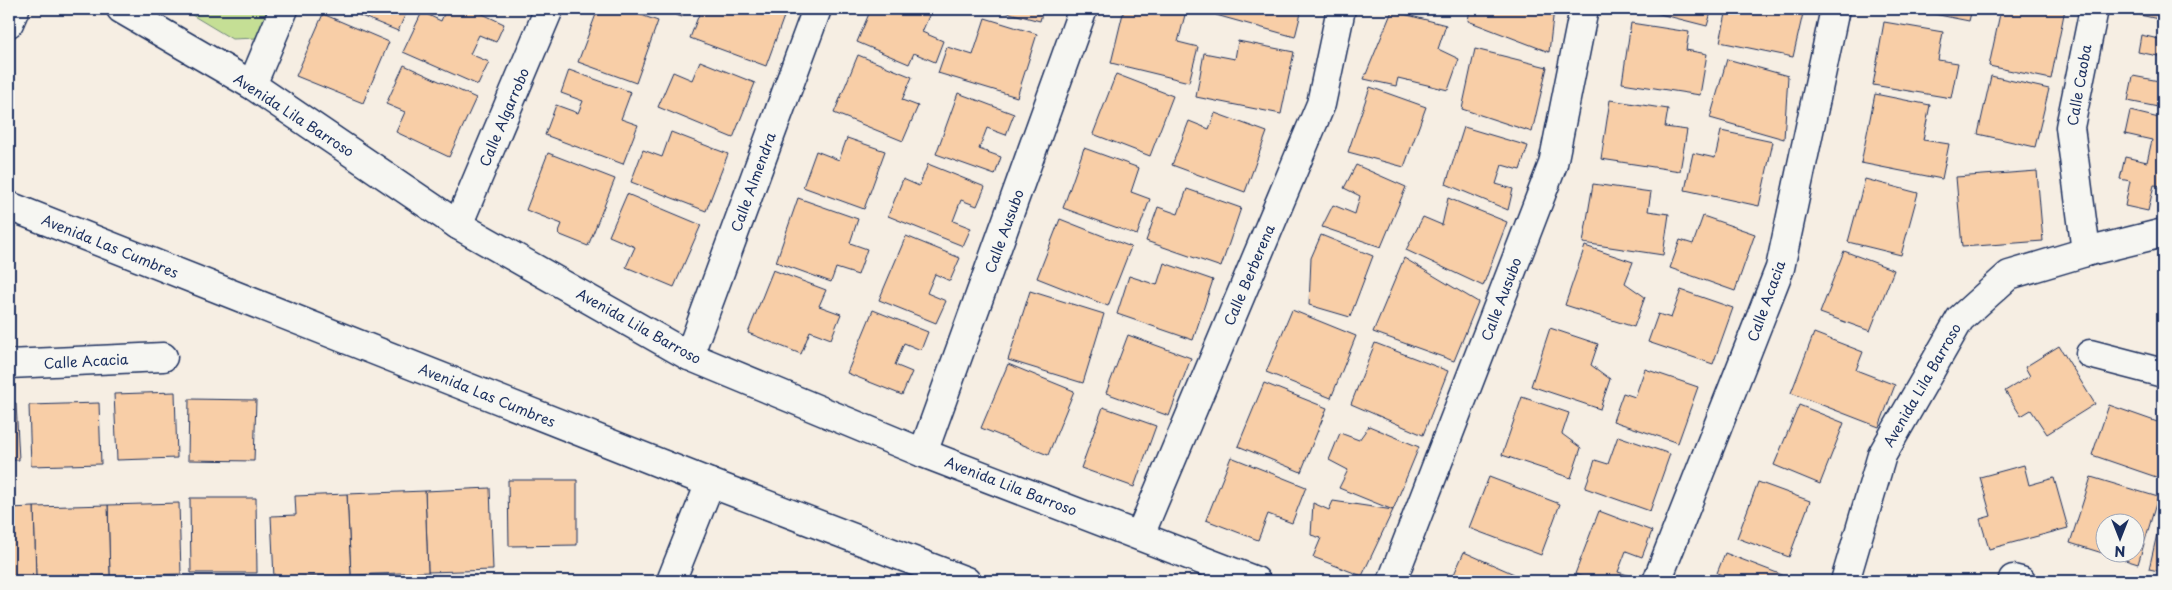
<svg xmlns="http://www.w3.org/2000/svg" width="2172" height="590" viewBox="0 0 2172 590" font-family="'Playpen Sans',sans-serif">
<style>
.green{fill:#c5df95;stroke:#70877a}
.building{fill:#f8cea7;stroke:#1b2f5e;fill-rule:evenodd}
.lines{fill:none;stroke-linecap:round;stroke-linejoin:round}
.minor-casing{stroke:#1b2f5e;stroke-width:31}
.minor{stroke:#f6f6f2;stroke-width:28}
.labels{text-anchor:middle;dominant-baseline:central;stroke-width:5;stroke-linejoin:round;paint-order:stroke}
.street-label{font-size:14px;fill:#1b2f5e;stroke:#f6f6f2}
</style>
<rect width="100%" height="100%" fill="#f6eee3"/>
<filter id="ink" filterUnits="userSpaceOnUse"><feTurbulence type="fractalNoise" baseFrequency=".02" numOctaves="2"/><feDisplacementMap in="SourceGraphic" scale="10" xChannelSelector="R" yChannelSelector="G"/><feConvolveMatrix kernelMatrix="1 2 1 2 8 2 1 2 1" color-interpolation-filters="sRGB"/></filter>
<g filter="url(#ink)">
<polygon class="green" points="182,9 268,9 257,38 232,39"/>
<g class="building">
<polygon points="344,9 408,9 398,31"/>
<polygon points="446,9 472,9 504,24 496,42 479,35 470,54 489,62 478,85 403,52 422,12 441,21"/>
<polygon points="598,9 624,9 658,21 636,83 578,62"/>
<polygon points="658,9 685,9 682,17"/>
<polygon points="701,9 712,9 721,12 722,9 779,9 786,11 766,66 690,38"/>
<polygon points="871,9 932,9 922,32 943,41 935,62 914,53 909,64 857,42"/>
<polygon points="994,9 1043,9 1040,21"/>
<polygon points="1124,9 1177,9 1186,11 1178,42 1198,47 1189,82 1111,63"/>
<polygon points="1218,9 1302,9 1295,37 1216,15"/>
<polygon points="1470,9 1554,9 1549,52 1468,21"/>
<polygon points="1640,9 1712,9 1707,26"/>
<polygon points="1727,9 1804,9 1793,57 1720,42"/>
<polygon points="1909,9 1972,9 1969,21"/>
<polygon points="2001,9 2065,9 2051,79 1989,66"/>
<polygon points="2142,9 2163,9 2163,20 2140,15"/>
<polygon points="1392,11 1446,25 1438,49 1459,59 1448,90 1398,78 1396,86 1364,79"/>
<polygon points="323,14 389,42 363,103 296,76"/>
<polygon points="985,18 1037,34 1017,97 938,73 947,47 973,55"/>
<polygon points="1884,22 1943,32 1938,60 1958,63 1951,98 1873,85"/>
<polygon points="1631,23 1689,32 1686,50 1707,54 1700,95 1622,83"/>
<polygon points="2141,35 2163,40 2163,57 2138,52"/>
<polygon points="1238,41 1294,52 1281,114 1196,97 1204,53 1235,59"/>
<polygon points="1475,49 1547,67 1532,132 1462,109"/>
<polygon points="858,55 912,77 902,100 918,106 903,141 834,113"/>
<polygon points="1727,59 1788,76 1784,139 1710,118"/>
<polygon points="2163,60 2163,108 2128,101 2133,76 2159,81"/>
<polygon points="700,61 755,83 733,138 658,107 673,72 692,80"/>
<polygon points="404,65 476,98 449,157 396,132 405,112 386,104"/>
<polygon points="569,70 631,92 621,119 638,125 623,164 545,135 556,105 578,113 583,101 561,93"/>
<polygon points="1116,74 1173,96 1150,156 1093,134"/>
<polygon points="1991,76 2049,89 2035,147 1978,134"/>
<polygon points="1370,87 1426,107 1404,167 1348,152"/>
<polygon points="958,93 1014,114 1006,135 987,128 979,149 1001,157 995,175 936,154"/>
<polygon points="1875,94 1930,105 1923,140 1949,144 1942,179 1861,163"/>
<polygon points="1610,100 1668,109 1665,127 1687,130 1680,171 1601,159"/>
<polygon points="2130,111 2163,119 2163,186 2154,185 2148,211 2125,206 2130,181 2120,179 2125,157 2147,162 2152,140 2125,134"/>
<polygon points="1215,113 1267,132 1245,192 1172,165 1189,121 1209,129"/>
<polygon points="1464,127 1528,146 1520,170 1502,165 1496,184 1513,189 1508,210 1446,184"/>
<polygon points="1721,131 1773,142 1759,206 1685,190 1693,153 1715,158"/>
<polygon points="671,132 728,154 706,211 631,182 643,150 662,157"/>
<polygon points="847,138 885,151 864,209 803,187 816,151 839,160"/>
<polygon points="1084,148 1139,168 1131,192 1150,199 1137,235 1063,208"/>
<polygon points="548,153 615,179 588,246 558,234 562,224 526,210"/>
<polygon points="928,164 985,187 977,206 961,200 953,221 971,228 963,246 888,216 903,179 919,186"/>
<polygon points="1356,165 1406,187 1381,247 1322,227 1333,205 1355,214 1360,196 1344,188"/>
<polygon points="2037,171 2043,241 1962,247 1956,177"/>
<polygon points="1865,179 1918,193 1901,255 1848,242"/>
<polygon points="1593,184 1651,192 1648,211 1669,214 1663,255 1583,243"/>
<polygon points="1187,189 1241,208 1221,267 1146,241 1158,207 1178,214"/>
<polygon points="627,194 701,225 674,287 626,267 635,247 609,236"/>
<polygon points="798,198 858,219 850,243 867,249 858,275 836,268 831,282 776,262"/>
<polygon points="1448,198 1507,222 1483,286 1406,250 1423,217 1442,225"/>
<polygon points="1703,216 1755,234 1735,291 1670,268 1680,240 1693,244"/>
<polygon points="1060,219 1131,247 1108,306 1037,278"/>
<polygon points="1321,235 1373,256 1350,317 1309,305 1311,258"/>
<polygon points="906,236 960,258 950,281 935,274 927,293 946,301 936,323 879,300"/>
<polygon points="1585,246 1633,262 1625,283 1645,297 1634,327 1565,305"/>
<polygon points="1844,251 1894,270 1870,331 1820,313"/>
<polygon points="1404,258 1478,302 1454,361 1373,332"/>
<polygon points="1164,263 1213,280 1193,340 1117,314 1129,276 1157,285"/>
<polygon points="773,270 826,290 819,306 841,314 831,339 810,331 801,354 748,333"/>
<polygon points="1681,290 1733,308 1713,364 1648,342 1658,314 1671,318"/>
<polygon points="1030,291 1104,314 1083,383 1008,360"/>
<polygon points="873,310 928,332 921,350 904,343 895,365 912,372 902,395 847,373"/>
<polygon points="1292,310 1356,336 1331,398 1266,372"/>
<polygon points="1550,328 1598,344 1591,365 1610,379 1600,409 1531,386"/>
<polygon points="1814,333 1863,352 1856,370 1895,385 1879,427 1791,393"/>
<polygon points="1128,335 1191,358 1169,416 1106,393"/>
<polygon points="1375,343 1448,371 1423,435 1351,404"/>
<polygon points="2059,346 2095,404 2047,434 2031,410 2021,416 2005,391 2030,376 2025,367"/>
<polygon points="1008,364 1074,391 1048,455 981,428"/>
<polygon points="1645,369 1698,387 1678,443 1613,421 1623,393 1635,397"/>
<polygon points="1264,383 1327,408 1301,472 1238,446"/>
<polygon points="175,392 177,458 117,460 114,394"/>
<polygon points="1522,397 1569,413 1562,434 1581,448 1571,478 1502,455"/>
<polygon points="189,399 256,400 254,461 188,460"/>
<polygon points="16,403 19,460 9,460 9,404"/>
<polygon points="99,403 101,464 31,466 29,405"/>
<polygon points="1799,405 1844,423 1820,484 1774,465"/>
<polygon points="2109,405 2163,424 2163,466 2159,478 2092,455"/>
<polygon points="1103,407 1156,426 1134,487 1081,468"/>
<polygon points="1369,426 1419,447 1393,510 1339,488 1348,470 1329,460 1340,433 1359,440"/>
<polygon points="1618,436 1670,454 1650,511 1585,488 1595,460 1608,464"/>
<polygon points="1231,457 1306,487 1292,523 1268,514 1258,540 1206,520"/>
<polygon points="2024,465 2029,485 2054,478 2068,528 1989,549 1980,519 1991,516 1980,477"/>
<polygon points="1489,477 1560,504 1541,555 1469,528"/>
<path d="M 2091,477 L 2158,497 L 2138,564 L 2070,543 ZM 2104,522 L 2134,522 L 2134,552 L 2104,552 Z"/>
<polygon points="508,480 577,480 577,545 509,546"/>
<polygon points="1758,482 1810,501 1789,557 1737,538"/>
<polygon points="490,488 493,570 428,572 425,491"/>
<polygon points="425,491 428,572 351,575 347,494"/>
<polygon points="347,494 351,575 274,578 271,516 296,515 295,496"/>
<polygon points="190,498 256,498 257,573 191,573"/>
<polygon points="1333,501 1393,510 1362,576 1313,557 1321,538 1311,535 1313,503 1329,510"/>
<polygon points="179,503 181,574 110,576 108,505"/>
<polygon points="108,505 110,576 36,579 34,507"/>
<polygon points="34,507 36,579 9,579 9,508"/>
<polygon points="2163,508 2163,572 2149,569"/>
<polygon points="1599,511 1652,531 1642,557 1626,551 1618,572 1634,577 1632,581 1593,581 1575,574"/>
<polygon points="1464,552 1514,574 1511,581 1451,581"/>
<polygon points="1725,553 1798,581 1732,581 1733,579 1717,573"/>
<polygon points="1975,576 1979,581 1969,581"/>
</g>
<g class="lines">
<g class="minor-casing">
<g id="minor">
<polyline points="121,9 252,85 458,225 689,356 923,453 1256,581"/>
<polyline points="9,23 15,9"/>
<polyline points="252,85 284,9"/>
<polyline points="9,206 710,483 966,581"/>
<polyline points="458,225 549,9"/>
<polyline points="2086,252 2070,127 2094,9"/>
<polyline points="2090,354 2163,373"/>
<polyline points="689,356 817,9"/>
<polyline points="9,364 163,357"/>
<polyline points="923,453 1083,9"/>
<polyline points="1140,535 1321,104 1341,9"/>
<polyline points="2013,579 2021,581"/>
<polyline points="671,581 710,483"/>
<polyline points="1392,581 1553,164 1584,9"/>
<polyline points="1657,581 1780,268 1835,9"/>
<polyline points="1845,581 1882,455 1960,319 2009,275 2086,252 2163,233"/>
</g>
</g>
<use href="#minor" class="minor"/>
</g>
</g>
<g class="labels">
<g class="street-label">
<text transform="translate(2079 85) rotate(-80)">Calle Caoba</text>
<text transform="translate(294 115) rotate(33)">Avenida Lila Barroso</text>
<text transform="translate(504 117) rotate(-67)">Calle Algarrobo</text>
<text transform="translate(753 182) rotate(-70)">Calle Almendra</text>
<text transform="translate(1004 231) rotate(-70)">Calle Ausubo</text>
<text transform="translate(110 246) rotate(22)">Avenida Las Cumbres</text>
<text transform="translate(1249 275) rotate(-67)">Calle Berberena</text>
<text transform="translate(1501 299) rotate(-69)">Calle Ausubo</text>
<text transform="translate(1766 301) rotate(-70)">Calle Acacia</text>
<text transform="translate(639 326) rotate(29)">Avenida Lila Barroso</text>
<text transform="translate(86 361) rotate(-3)">Calle Acacia</text>
<text transform="translate(1922 385) rotate(-60)">Avenida Lila Barroso</text>
<text transform="translate(487 395) rotate(22)">Avenida Las Cumbres</text>
<text transform="translate(1011 486) rotate(21)">Avenida Lila Barroso</text>
</g>
</g>
<rect width="2172" height="590" fill="none" stroke="#f6f6f2" stroke-width="30"/>
<rect x="15" y="15" width="2142" height="560" fill="none" stroke="#1b2f5e" stroke-width="2" filter="url(#ink)"/>
<g transform="translate(2120 538) rotate(180)"><circle r="24" fill="#f6f6f2" stroke="#9ea6b7"/>
<path d="M0-4L9 19L0 12L-9 19Z" fill="#1b2f5e"/>
<text y="-8" font-size="14" font-weight="bold" text-anchor="middle" fill="#1b2f5e">N</text>
</g>
</svg>
